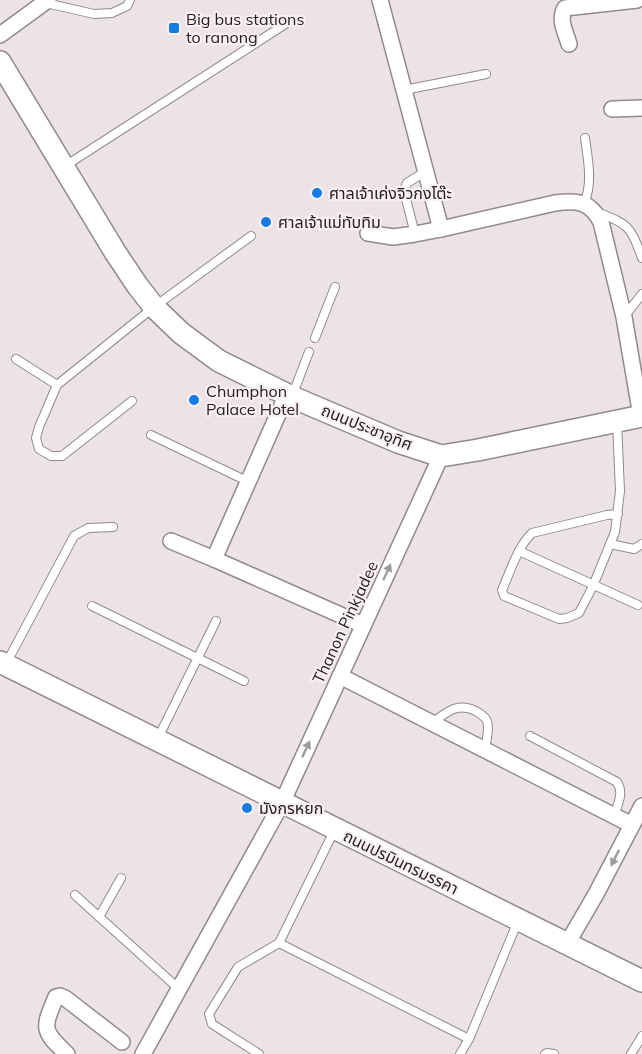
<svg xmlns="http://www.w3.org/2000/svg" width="642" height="1054" viewBox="0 0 642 1054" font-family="Mulish,'Noto Sans Thai',sans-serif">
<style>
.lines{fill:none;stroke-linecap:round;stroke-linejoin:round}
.lane-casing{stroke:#91898b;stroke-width:10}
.street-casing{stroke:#91898b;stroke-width:18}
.secondary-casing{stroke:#91898b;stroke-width:24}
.lane{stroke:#fff;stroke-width:8}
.street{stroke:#fff;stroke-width:15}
.secondary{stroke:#fff;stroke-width:21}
.oneway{fill:#9c9b9c}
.poi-dot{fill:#147ce4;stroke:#faf0f3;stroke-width:2}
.labels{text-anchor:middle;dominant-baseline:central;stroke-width:4.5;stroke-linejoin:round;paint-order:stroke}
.poi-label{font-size:16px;fill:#242122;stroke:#faf0f3;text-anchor:start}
.street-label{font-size:16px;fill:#242122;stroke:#faf0f3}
</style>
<rect width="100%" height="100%" fill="#ece3e5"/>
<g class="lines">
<g class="lane-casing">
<g id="lane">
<polyline points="46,3 94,14 112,13 127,6 130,0"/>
<polyline points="404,90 486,74"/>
<polyline points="65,166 287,23"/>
<path d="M 584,204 C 593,183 588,160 585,138"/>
<path d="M 597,212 C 629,225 630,225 642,258"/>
<polyline points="415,234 404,191 407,183 426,171"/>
<polyline points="624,317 642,294"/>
<polyline points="315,338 335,287"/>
<polyline points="16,359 57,385"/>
<polyline points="292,396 309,352"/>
<polyline points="132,401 62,456 51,456 39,449 36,438 39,427 57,385 154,307 251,236"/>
<path d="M 617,422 L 620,491 L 615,532 L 593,586 L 579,613 L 567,618 L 559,619 L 504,596 L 502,590 C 511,570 517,548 532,533 L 607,515 L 618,514"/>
<polyline points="151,435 249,482"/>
<polyline points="610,544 634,549 642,544"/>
<polyline points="519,551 638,605"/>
<polyline points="92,606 244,681"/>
<polyline points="7,662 74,536 88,528 113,527"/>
<path d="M 432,723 C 447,712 457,702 476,711 C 480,714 485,716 487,721 C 490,729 486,742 485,750"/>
<path d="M 530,736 L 617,782 C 624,793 618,804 614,816"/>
<polyline points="158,738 216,621"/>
<polyline points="75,895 179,989"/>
<polyline points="99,917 121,878"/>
<polyline points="279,943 469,1039"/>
<polyline points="259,1054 212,1024 209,1014 238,967 279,943 334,831"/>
<polyline points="460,1054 469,1039 518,921"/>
<polyline points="545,1054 547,1053 554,1054"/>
<polyline points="631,1054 642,1036"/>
</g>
</g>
<g class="street-casing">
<g id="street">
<polyline points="380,0 441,229"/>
<polyline points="0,35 48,0"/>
<path d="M 569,44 C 566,33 558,20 565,8 L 637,0"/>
<polyline points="612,109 642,108"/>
<path d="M 368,233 L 393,237 L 415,234 L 441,229 L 555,203 C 577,200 590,201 601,222 L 624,317 L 641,416"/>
<polyline points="287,394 214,559 363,625"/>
<polyline points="171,541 214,559"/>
<polyline points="340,676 632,825"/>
<polyline points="567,944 596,894 642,806"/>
<path d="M 67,1054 C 41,1030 43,1028 56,997 L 60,996 L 65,998 L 122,1042"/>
<polyline points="143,1054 282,803 441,456"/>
</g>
</g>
<g class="secondary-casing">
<g id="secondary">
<polyline points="0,62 115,252 137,285 154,307 181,333 219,361 292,397 398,442 441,456 478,450 642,416"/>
<polyline points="0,662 642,981"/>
</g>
</g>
<use href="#lane" class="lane"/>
<use href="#street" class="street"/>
<use href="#secondary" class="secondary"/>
</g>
<defs><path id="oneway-solid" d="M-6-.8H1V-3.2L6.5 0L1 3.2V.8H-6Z" transform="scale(1.5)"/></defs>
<g class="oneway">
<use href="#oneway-solid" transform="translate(387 572) rotate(-65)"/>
<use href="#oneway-solid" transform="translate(306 749) rotate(-65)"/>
<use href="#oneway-solid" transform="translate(615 858) rotate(117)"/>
</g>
<g class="poi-dot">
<rect x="168" y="22" width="12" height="12" rx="3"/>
<circle cx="317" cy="193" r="6"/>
<circle cx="266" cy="222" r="6"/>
<circle cx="194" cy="400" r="6"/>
<circle cx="247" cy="808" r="6"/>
</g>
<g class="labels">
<g class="poi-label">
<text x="186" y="19">Big bus stations<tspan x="186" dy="18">to ranong</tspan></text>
<text x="329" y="193">ศาลเจ้าเค่งจิวกงโต๊ะ</text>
<text x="278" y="222">ศาลเจ้าแม่ทับทิม</text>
<text x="206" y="391">Chumphon<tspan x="206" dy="18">Palace Hotel</tspan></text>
<text x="259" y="808">มังกรหยก</text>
</g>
<g class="street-label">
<text transform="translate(367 427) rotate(22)">ถนนประชาอุทิศ</text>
<text transform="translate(345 622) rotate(-65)">Thanon Pinkjadee</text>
<text transform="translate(401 862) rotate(26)">ถนนปรมินทรมรรคา</text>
</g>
</g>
</svg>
